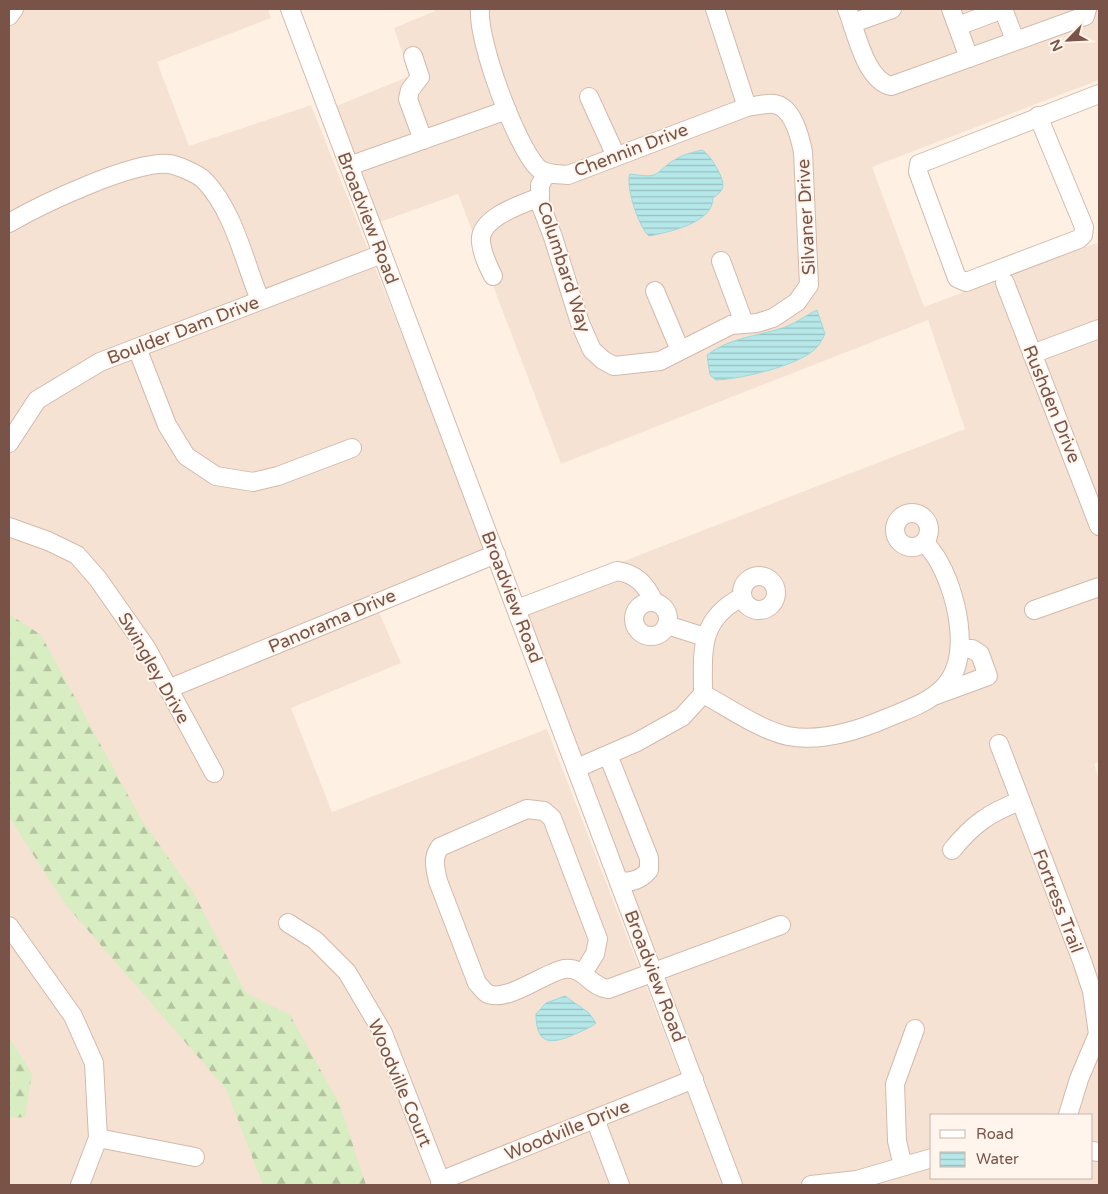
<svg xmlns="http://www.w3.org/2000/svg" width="1108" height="1194" viewBox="0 0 1108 1194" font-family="'Varela Round',sans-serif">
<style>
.residential{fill:#f6e2d2;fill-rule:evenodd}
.forest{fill:url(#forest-firs)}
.water{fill:url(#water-rules);stroke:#9cd9dc}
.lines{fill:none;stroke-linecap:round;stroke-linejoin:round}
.minor-casing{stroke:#d3b9ab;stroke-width:20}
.minor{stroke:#fff;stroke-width:18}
.labels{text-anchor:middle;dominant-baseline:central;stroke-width:4;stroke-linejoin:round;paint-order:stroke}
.street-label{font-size:18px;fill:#795347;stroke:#fff5ec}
</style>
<defs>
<pattern id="forest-firs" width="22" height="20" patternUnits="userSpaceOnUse" patternTransform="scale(1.25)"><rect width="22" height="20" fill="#d8edc1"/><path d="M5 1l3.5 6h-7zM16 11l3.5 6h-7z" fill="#b4c39f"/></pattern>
<pattern id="water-rules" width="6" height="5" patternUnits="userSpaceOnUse" patternTransform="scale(1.25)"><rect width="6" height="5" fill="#b6e8ea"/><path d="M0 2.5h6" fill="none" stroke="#99bfbf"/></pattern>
</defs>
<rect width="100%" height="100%" fill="#fef1e4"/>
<g class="residential">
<polygon points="9,9 268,9 271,18 157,62 189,146 311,105 486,548 372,596 401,663 291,708 332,812 547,729 723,1185 9,1185"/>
<path d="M 435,9 L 1099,9 L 1099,80 L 872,167 L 924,307 L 1099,242 L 1099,762 L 1094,764 L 1099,779 L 1099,1185 L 740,1185 L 518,602 L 965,429 L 928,320 L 561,464 L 458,194 L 377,223 L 334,107 L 410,76 L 394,28 L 435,11 ZM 932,1115 L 1092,1115 L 1092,1178 L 932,1178 Z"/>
</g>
<g class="forest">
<polygon points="9,614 41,635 141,819 194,894 246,993 290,1015 340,1105 366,1185 263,1185 226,1089 65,904 9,817"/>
<polygon points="9,1037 32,1074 25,1117 9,1118"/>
</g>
<g class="water">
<path d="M 702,150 C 710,154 723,176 723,185 C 723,191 717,195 713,198 C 713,223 669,232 649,236 C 639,228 625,186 630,174 C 664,179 652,173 676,159 C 684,154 694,152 702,150 Z"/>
<path d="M 817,310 L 825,334 C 822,340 819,346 814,350 C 796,366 741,379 716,380 L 710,375 L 707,355 C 727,339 756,336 779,329 C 794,325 804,316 817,310 Z"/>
<path d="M 565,996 L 589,1013 L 596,1023 C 590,1028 582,1031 575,1034 C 551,1045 536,1045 536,1014 L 546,1003 Z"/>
</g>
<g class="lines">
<g class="minor-casing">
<g id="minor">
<polyline points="290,9 733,1185"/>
<path d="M 480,9 C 477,40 516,146 538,168 C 546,175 558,174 568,175 L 747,107 C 755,106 766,103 774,104 C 793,107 800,137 803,152 L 809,285 L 797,302 L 773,318 L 757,323 L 731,325 L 660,361 L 614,366 L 603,360 L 592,350 L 580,323 L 553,237 L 540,203 L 540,185 L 547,173"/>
<polyline points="715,9 747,107"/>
<path d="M 847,9 C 856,31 865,80 891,86 L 1085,16 L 1087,9"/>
<polyline points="951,9 969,58"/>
<polyline points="1003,9 1015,40"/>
<polyline points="9,16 14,9"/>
<polyline points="853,23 892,9"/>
<polyline points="958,26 1003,9"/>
<polyline points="413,56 420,77 410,90 408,99 423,140"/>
<polyline points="589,97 616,156"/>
<polyline points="1038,116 1084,227 1083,235 1079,239 966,282 957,278 918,172 919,164 1099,94"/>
<polyline points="349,166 507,110"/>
<path d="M 9,223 C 42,204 132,161 169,164 C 177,165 198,174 204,180 C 234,211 244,261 260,300"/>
<polyline points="721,261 744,323"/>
<path d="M 493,276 C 488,266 482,254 481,242 C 478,218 522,204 540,197"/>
<polyline points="1005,283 1099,526"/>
<polyline points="655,291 680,350"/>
<polyline points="137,348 167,425 186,456 216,476 253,482 278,476 352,448"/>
<polyline points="1032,354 1099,329"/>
<polyline points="9,443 37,400 100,362 382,254"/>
<circle cx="912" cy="530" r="17"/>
<polyline points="9,527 48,541 77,555 98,579 147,649 214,773"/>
<circle cx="759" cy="593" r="17"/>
<circle cx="651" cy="619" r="17"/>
<path d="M 517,609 L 617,571 C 637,574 646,585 654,602"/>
<polyline points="1034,610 1099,587"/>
<polyline points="667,625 705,637"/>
<polyline points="168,689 496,554"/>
<path d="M 703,694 C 728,707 760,730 788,736 C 820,742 857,731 887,718 C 906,710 928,703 943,688 C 974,658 956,589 936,557 C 932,551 928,547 925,541"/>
<polyline points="936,695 988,676 980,654 972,649 961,649"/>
<polyline points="999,744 1082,961 1092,991 1098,1034 1079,1079 1068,1115"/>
<path d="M 608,755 L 649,858 L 649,870 C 641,880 632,882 619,882"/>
<path d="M 577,768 L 637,742 L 682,717 L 703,694 C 703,651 698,620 742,597"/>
<path d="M 952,850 C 973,824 989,813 1020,801"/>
<polyline points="288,923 315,940 347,972 383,1033 442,1185"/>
<polyline points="9,926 73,1016 94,1063 98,1138 80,1185"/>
<path d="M 583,973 L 595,954 L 598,939 L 552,818 L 544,811 L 527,809 L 440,847 C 432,858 435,867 438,881 L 477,983 C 481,987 484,992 488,994 C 508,1002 544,973 564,969 C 584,966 590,987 608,989 L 781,925"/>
<polyline points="595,1119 620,1185"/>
<polyline points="98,1138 195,1157"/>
<polyline points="1092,1151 1099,1152"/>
<polyline points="903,1166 897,1141 895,1084 915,1029"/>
<polyline points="440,1181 694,1079"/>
<polyline points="811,1185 857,1180 932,1158"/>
</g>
</g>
<use href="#minor" class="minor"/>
</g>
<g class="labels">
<g class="street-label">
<text transform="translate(631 150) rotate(-21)">Chennin Drive</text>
<text transform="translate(806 217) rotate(-93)">Silvaner Drive</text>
<text transform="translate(368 218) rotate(69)">Broadview Road</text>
<text transform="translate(564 267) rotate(72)">Columbard Way</text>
<text transform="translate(183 330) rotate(-21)">Boulder Dam Drive</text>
<text transform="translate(1052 404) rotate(68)">Rushden Drive</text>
<text transform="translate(512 597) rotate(69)">Broadview Road</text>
<text transform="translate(332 621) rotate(-23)">Panorama Drive</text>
<text transform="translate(154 668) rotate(60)">Swingley Drive</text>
<text transform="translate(1058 901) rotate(69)">Fortress Trail</text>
<text transform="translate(655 976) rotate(69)">Broadview Road</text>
<text transform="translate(400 1083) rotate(67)">Woodville Court</text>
<text transform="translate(567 1130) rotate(-22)">Woodville Drive</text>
</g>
</g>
<rect width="1108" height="1194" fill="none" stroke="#795347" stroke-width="20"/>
<rect x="930" y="1114" width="162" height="65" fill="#fff5ec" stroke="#c9b4aa"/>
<rect x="940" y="1130" width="25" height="8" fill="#ffffff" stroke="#c9b4aa"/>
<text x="976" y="1139" font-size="15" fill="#795347">Road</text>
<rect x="940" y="1152" width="25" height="15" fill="url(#water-rules)" stroke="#c9b4aa"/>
<text x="976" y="1164" font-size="15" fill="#795347">Water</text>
<g transform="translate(1068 40) rotate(246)" stroke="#fff5ec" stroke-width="4" paint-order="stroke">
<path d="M0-4L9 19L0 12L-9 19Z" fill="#795347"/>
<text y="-8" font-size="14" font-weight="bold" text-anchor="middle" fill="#795347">N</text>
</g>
</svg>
